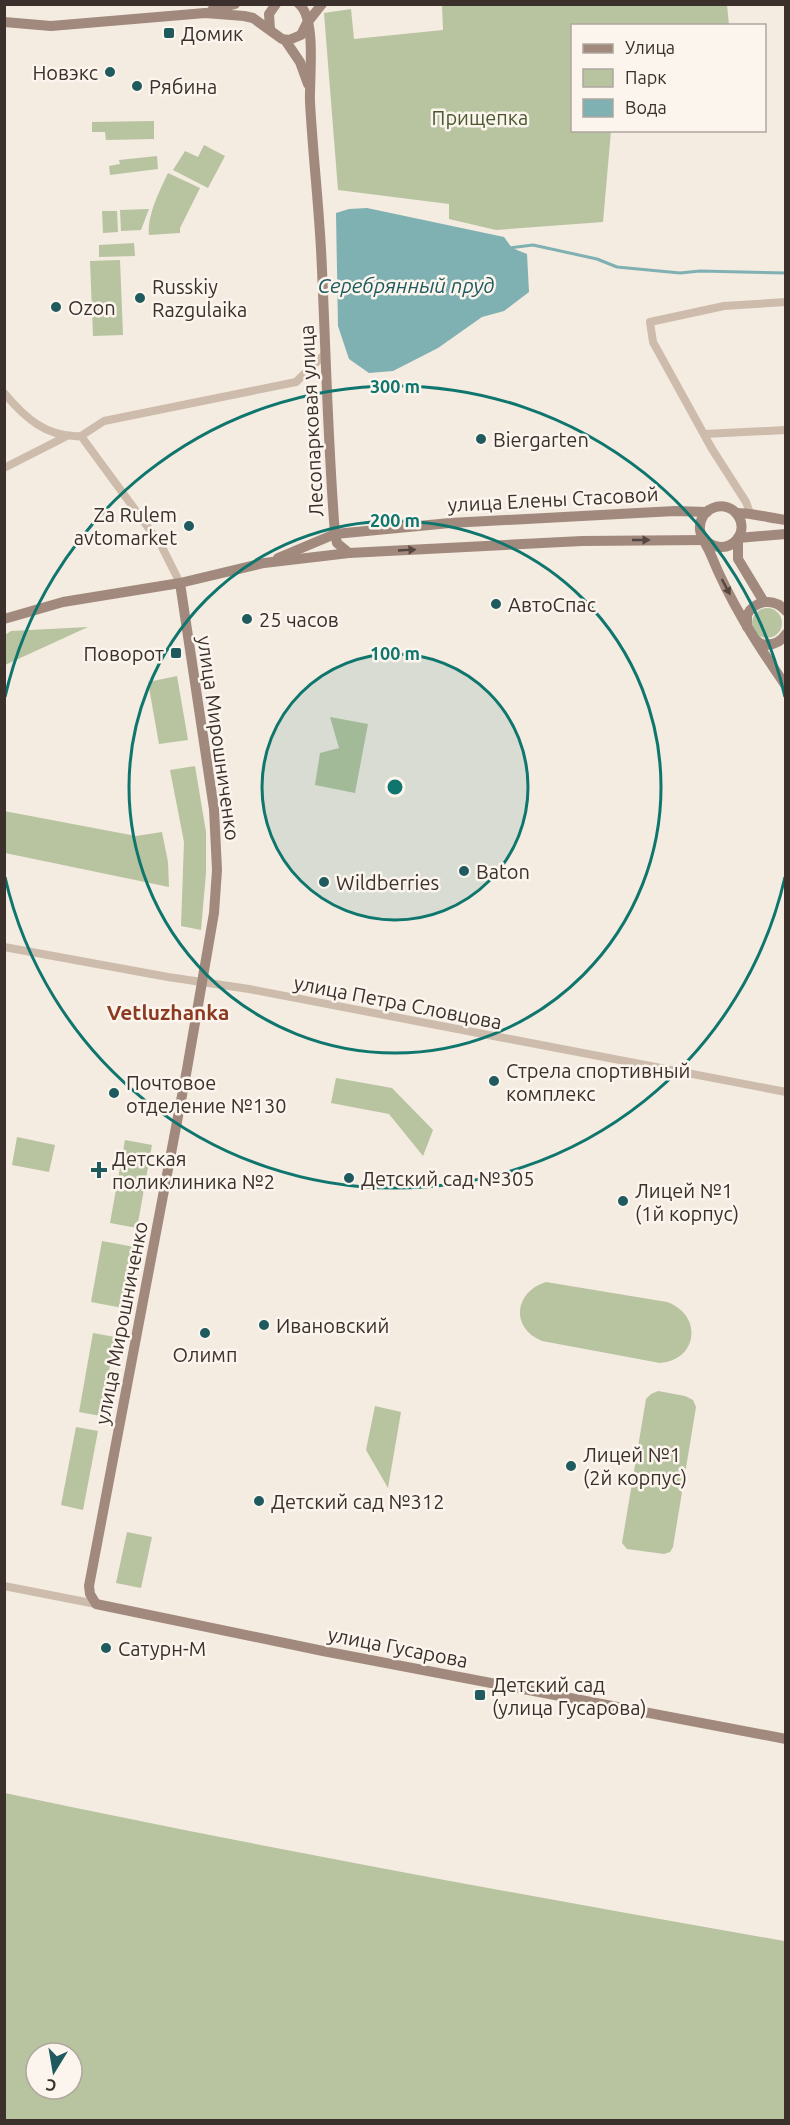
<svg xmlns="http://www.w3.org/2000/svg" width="790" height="2125" viewBox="0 0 790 2125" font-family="Ubuntu,sans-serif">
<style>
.green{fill:#b8c4a0;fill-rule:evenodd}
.water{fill:#7fb0b2}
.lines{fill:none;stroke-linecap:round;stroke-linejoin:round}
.stream{stroke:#7fb0b2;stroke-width:3}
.street{stroke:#cdbbac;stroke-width:8}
.secondary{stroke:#a18a7d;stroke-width:10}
.oneway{fill:#544640}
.ring{fill:none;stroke:#0f766e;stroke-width:3}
.poi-dot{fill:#1f5a5e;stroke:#fbf5ee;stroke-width:2}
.labels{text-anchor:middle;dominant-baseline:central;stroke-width:5;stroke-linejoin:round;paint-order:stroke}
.poi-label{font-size:20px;fill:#3b302b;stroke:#fbf5ee;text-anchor:start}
.park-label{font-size:20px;fill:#4a5a2e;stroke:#fbf5ee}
.street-label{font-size:20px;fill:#3b302b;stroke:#fbf5ee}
.water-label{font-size:21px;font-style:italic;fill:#1f5a5e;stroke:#fbf5ee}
.neighbourhood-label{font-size:21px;font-weight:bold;fill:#8c3b22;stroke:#fbf5ee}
.centre{fill:#0f766e;stroke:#fbf5ee;stroke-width:3}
.ring-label{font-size:18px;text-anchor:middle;font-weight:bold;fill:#0f766e;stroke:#fbf5ee;stroke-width:5;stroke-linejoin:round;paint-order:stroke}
</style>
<rect width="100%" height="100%" fill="#f4ebe1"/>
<g class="green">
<polygon points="442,4 727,5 729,25 572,26 572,130 611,131 603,222 496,230 449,219 449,204 338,190 324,13 351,9 354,39 443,30"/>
<polygon points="154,121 154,139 106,140 105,132 92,132 92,122"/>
<polygon points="204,145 225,156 208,188 173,170 185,151 198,157"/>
<polygon points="157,156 158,169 110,175 109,166 120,164 119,160"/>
<path d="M 168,173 L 200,188 L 180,228 L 180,233 L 149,235 C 147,215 160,190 168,173 Z"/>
<polygon points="149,209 141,230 121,231 120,210"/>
<polygon points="102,211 117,211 118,232 103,233"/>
<polygon points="134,243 135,256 99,257 99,245"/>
<polygon points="120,260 123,335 93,336 90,261"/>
<circle cx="767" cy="623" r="15"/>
<polygon points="88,627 5,665 5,635 11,631"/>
<polygon points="177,676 188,740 159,744 148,682"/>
<polygon points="330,717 368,724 355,793 315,785 320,753 339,748"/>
<polygon points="195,766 206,832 206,873 201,930 181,926 184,842 170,770"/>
<polygon points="4,811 136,836 162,832 168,862 169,887 5,853"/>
<polygon points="336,1078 392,1088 433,1130 423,1156 389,1114 331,1103"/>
<polygon points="17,1137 55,1145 49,1172 12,1165"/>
<polygon points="125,1140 152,1145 137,1228 110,1223"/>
<polygon points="102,1241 140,1248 128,1309 91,1302"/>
<path d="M 546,1282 L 667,1302 C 703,1315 698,1360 660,1363 L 542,1341 C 510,1328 514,1292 546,1282 Z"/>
<polygon points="93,1333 115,1337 101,1416 79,1412"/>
<polygon points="658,1391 685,1396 693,1400 696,1407 673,1547 670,1552 664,1554 627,1549 622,1543 646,1399 651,1394"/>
<polygon points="375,1406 401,1412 388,1488 366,1450"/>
<polygon points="76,1427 98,1431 83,1510 61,1505"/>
<polygon points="127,1532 152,1537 141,1588 116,1583"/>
<path d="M 5,1793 C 263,1848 524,1895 784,1941 L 785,1937 L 785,2120 L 5,2120 ZM 36,2053 L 72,2053 L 72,2089 L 36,2089 Z"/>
</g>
<polygon class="water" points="367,208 504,237 512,248 527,254 529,292 504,311 482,317 438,348 393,371 369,373 349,359 338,326 336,213 349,209"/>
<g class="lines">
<polyline class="stream" points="509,248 533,245 597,259 617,267 680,273 700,271 786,273"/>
<g class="street">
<path d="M 4,393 C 25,418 47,438 81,436 L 161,545 L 180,583"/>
<polyline points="705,434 786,430"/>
<polyline points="81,436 104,421 296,382 325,354"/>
<polyline points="4,468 65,437"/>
<polyline points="750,513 746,502 712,449 653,342 650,322 724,306 786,302"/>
<polyline points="4,947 168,977 249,989 786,1092"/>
<polyline points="4,1586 96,1604"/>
</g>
<g class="secondary">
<path d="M 299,4 C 317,19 309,79 310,102 C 313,158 320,214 322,270 C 326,358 328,446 335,534 L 337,543 L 349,553"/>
<polyline points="212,10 235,4"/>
<polyline points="4,22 51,26 205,13 244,16 253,18 282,39 289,40 301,35 307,23 322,4"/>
<polyline points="270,29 269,14 276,4"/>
<polyline points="285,40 300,62 308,84"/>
<path d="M 737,513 C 753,513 769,518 786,520"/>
<polyline points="738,538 738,559 764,602"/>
<polyline points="738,538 786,534"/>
<path d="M 705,540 C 728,561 755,530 734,511 C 728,506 720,505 713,508 C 704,511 699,521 700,530 C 701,538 708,547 711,555 C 730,602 757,644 786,686"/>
<polyline points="278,558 335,534 450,523 675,511 707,512"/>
<polyline points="180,583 214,809 217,870 214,913 187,1069 89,1586 90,1594 96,1604 323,1651 786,1739"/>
<polyline points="4,619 63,602 180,583 264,563 349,553 582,541 705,540"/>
<path d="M 747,627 L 747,615 C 755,600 774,597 786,611"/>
<path d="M 756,640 L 761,644 C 771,646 780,643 786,634"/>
</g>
</g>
<defs><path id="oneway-solid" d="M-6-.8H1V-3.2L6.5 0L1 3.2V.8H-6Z" transform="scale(1.5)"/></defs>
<g class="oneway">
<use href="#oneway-solid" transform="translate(641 540)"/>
<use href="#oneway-solid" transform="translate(407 550) rotate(-3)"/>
<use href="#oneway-solid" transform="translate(726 587) rotate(62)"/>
</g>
<circle cx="395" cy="787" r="133" fill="#0f766e" fill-opacity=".12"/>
<g class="ring">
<circle cx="395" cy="787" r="133"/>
<circle cx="395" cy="787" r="266"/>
<path d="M785 877A400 400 0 0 1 5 877M5 697A400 400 0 0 1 785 697"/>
</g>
<g class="poi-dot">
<rect x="163" y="27" width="12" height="12" rx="3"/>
<circle cx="110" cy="72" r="6"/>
<circle cx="137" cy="86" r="6"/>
<circle cx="140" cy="298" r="6"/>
<circle cx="56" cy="307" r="6"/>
<circle cx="481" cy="439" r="6"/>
<circle cx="189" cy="526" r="6"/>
<circle cx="496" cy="604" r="6"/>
<circle cx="247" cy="619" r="6"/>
<rect x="170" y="647" width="12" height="12" rx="3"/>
<circle cx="464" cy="871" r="6"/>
<circle cx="324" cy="882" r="6"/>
<circle cx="494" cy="1081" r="6"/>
<circle cx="114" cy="1093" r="6"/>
<path d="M96 1161h6v6h6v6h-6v6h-6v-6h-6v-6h6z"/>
<circle cx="349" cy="1178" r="6"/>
<circle cx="623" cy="1201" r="6"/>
<circle cx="264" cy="1325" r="6"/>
<circle cx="205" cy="1333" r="6"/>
<circle cx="571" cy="1466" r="6"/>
<circle cx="259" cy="1501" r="6"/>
<circle cx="106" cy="1648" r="6"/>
<rect x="474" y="1689" width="12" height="12" rx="3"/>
</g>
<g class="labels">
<g class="poi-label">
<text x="181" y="33">Домик</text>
<text x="98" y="72" text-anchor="end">Новэкс</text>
<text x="149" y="86">Рябина</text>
<text x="152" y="286">Russkiy<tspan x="152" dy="23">Razgulaika</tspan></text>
<text x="68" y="307">Ozon</text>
<text x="493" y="439">Biergarten</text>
<text x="177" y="514" text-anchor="end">Za Rulem<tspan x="177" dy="23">avtomarket</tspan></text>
<text x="508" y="604">АвтоСпас</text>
<text x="259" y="619">25 часов</text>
<text x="164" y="653" text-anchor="end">Поворот</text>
<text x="476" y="871">Baton</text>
<text x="336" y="882">Wildberries</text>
<text x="506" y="1070">Стрела спортивный<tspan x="506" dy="23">комплекс</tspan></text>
<text x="126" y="1082">Почтовое<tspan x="126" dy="23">отделение №130</tspan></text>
<text x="112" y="1158">Детская<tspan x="112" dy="23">поликлиника №2</tspan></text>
<text x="361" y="1178">Детский сад №305</text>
<text x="635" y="1190">Лицей №1<tspan x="635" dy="23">(1й корпус)</tspan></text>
<text x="276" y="1325">Ивановский</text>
<text x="205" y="1354" text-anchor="middle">Олимп</text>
<text x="583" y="1454">Лицей №1<tspan x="583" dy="23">(2й корпус)</tspan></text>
<text x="271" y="1501">Детский сад №312</text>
<text x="118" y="1648">Сатурн-М</text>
<text x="492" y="1684">Детский сад<tspan x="492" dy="23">(улица Гусарова)</tspan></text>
</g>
<g class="park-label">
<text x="480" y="117">Прищепка</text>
</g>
<g class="street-label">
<text transform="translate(311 421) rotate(-93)">Лесопарковая улица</text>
<text transform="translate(553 499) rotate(-3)">улица Елены Стасовой</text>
<text transform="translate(219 738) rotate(82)">улица Мирошниченко</text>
<text transform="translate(398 1002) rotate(11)">улица Петра Словцова</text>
<text transform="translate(121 1323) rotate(-79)">улица Мирошниченко</text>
<text transform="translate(398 1647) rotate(11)">улица Гусарова</text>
</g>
<g class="water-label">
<text x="406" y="285">Серебрянный пруд</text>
</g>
<g class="neighbourhood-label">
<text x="168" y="1012">Vetluzhanka</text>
</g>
</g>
<circle cx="395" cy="787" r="9" class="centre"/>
<g class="ring-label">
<text x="395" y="393">300 m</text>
<text x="395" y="527">200 m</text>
<text x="395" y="660">100 m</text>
</g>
<rect width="790" height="2125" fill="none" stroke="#3b302b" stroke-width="12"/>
<rect x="571" y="24" width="195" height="108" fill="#fbf5ee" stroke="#aea6a0" stroke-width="1.5"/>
<rect x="583" y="44" width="30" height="9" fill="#a18a7d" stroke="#aea6a0" stroke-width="1.5"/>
<text x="625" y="54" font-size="18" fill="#3b302b">Улица</text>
<rect x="583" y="69" width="30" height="18" fill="#b8c4a0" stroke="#aea6a0" stroke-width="1.5"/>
<text x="625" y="84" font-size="18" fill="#3b302b">Парк</text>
<rect x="583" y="99" width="30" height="18" fill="#7fb0b2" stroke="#aea6a0" stroke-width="1.5"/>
<text x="625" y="114" font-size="18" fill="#3b302b">Вода</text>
<g transform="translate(54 2071) rotate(191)"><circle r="28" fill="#fbf5ee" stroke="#aea6a0" stroke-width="1.5"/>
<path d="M0-4.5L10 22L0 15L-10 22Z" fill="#1f5a5e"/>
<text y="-9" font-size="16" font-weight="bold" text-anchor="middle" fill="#3b302b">С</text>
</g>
</svg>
